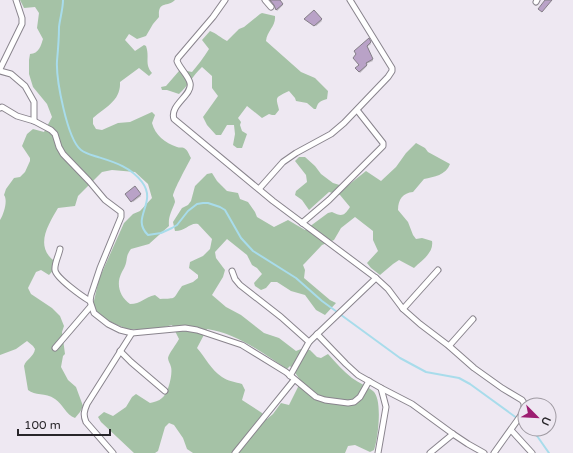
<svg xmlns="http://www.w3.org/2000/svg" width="573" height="453" viewBox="0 0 573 453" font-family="'Varela Round',sans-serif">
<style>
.green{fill:#a5c2a6;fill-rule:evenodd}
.shadow{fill:#0003}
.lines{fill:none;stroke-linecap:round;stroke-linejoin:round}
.stream{stroke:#a8dceb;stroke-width:2}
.building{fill:#b9a2c7;stroke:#847e87}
.street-casing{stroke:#89848d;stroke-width:7}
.street{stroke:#fff;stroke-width:5}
</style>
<rect width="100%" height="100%" fill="#eee8f2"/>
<g class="green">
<path d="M 20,0 L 175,0 C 167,8 158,0 159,17 L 153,24 L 146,36 L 137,39 L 129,34 L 125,40 L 135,51 L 144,45 L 146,46 C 150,57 144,64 152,73 L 149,76 L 139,68 L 120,82 C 121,101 105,107 93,118 L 93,124 L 96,129 L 102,130 L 118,123 L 130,122 L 152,112 L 155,115 L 152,123 C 155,135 165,143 177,147 C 179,148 182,147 184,148 C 188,150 189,155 191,158 C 188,164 173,191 173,196 C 174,197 175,201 175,202 C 172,211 168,216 169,226 L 149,244 L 131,249 C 125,257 128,259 125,266 C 124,269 122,271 121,274 C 116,285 120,297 130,304 C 141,304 145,297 155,295 L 160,299 C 178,298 172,300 182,286 L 193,282 L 198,278 L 198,275 L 189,268 L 190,262 L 203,256 L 210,249 L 212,239 L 198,224 C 190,222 186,231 175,231 L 173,222 L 182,208 L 188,205 L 191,201 L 195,186 L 207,174 L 212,173 L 217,181 L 227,191 L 238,193 L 240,199 L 248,202 L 255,212 L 257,217 L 274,227 L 288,220 L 305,230 L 328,213 L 332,212 C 342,217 344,216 350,207 L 340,195 L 329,192 L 309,210 L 302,200 L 295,195 L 296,191 L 307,182 L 306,175 L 295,161 L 299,157 L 305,157 L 315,166 L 321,174 L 333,183 L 346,187 L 366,171 L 381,181 L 396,167 L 406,153 L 416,143 L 425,148 L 428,152 L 450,164 C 446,175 434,177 424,179 L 413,192 C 403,193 398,199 398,210 L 408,222 L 413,235 L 416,239 L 422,238 L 432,241 C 434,253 422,260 414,268 L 399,260 L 393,264 L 380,275 L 371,268 L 367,263 L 378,251 L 373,240 L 373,231 L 355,217 L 341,228 L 334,240 L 322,245 L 305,263 L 303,265 L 305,270 L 304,278 L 330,300 L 336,303 L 325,315 L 316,310 L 305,295 L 291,291 L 277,282 L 271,282 L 266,288 L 261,290 L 255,286 L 254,283 L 262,274 L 257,268 L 252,265 L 247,255 L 227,239 L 215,252 L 216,258 L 225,270 L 223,277 L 212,295 L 226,307 L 241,315 L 264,333 L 279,338 L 296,351 L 301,349 L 310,350 L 317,357 L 321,358 L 328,354 C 336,363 343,371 352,378 C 359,383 367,386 373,391 C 383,399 378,439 374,450 L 370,452 L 355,445 L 348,446 L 345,453 L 193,453 L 187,449 L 183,438 L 174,425 L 169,423 L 165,427 L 158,451 L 155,453 L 134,453 L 101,422 L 98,417 L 104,412 L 113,416 L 126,407 L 132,397 L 136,394 L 150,403 C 154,402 159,401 162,398 C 168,394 173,374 171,367 C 170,363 168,361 168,358 C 169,353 176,345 179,339 L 172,325 L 153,330 L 127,329 L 108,321 L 98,314 L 93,305 L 99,279 L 124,223 L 133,214 L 140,211 L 152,198 L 148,184 L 135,172 L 112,170 L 102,172 L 78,196 L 75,206 L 58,208 C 50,222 37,241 49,256 C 51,259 56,262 59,264 L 49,275 L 41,270 L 36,272 L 28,288 L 31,294 L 52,308 L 60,316 L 64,326 L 62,332 L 65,354 L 63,356 L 61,367 L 68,380 L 76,387 L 83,406 L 80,412 L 75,418 C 66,415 63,404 55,399 C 45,392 35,396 28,390 L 24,366 C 26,359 34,357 35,349 L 33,346 L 27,341 L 16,349 L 0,355 L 0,220 C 4,214 8,200 4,195 L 6,189 L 14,178 L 20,177 L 25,172 L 30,161 L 30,158 L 22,146 L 27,134 L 33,129 L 44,132 L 52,117 L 47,104 L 33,87 L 29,74 L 29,60 L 30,54 C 39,54 41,45 43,39 L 37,28 L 39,13 L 35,7 L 24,8 ZM 207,329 C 236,333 263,353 287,369 L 290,366 L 301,381 L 289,405 L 281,403 L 273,414 L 267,419 L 262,413 L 242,400 L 245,390 L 242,384 C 236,382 227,381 222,377 C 211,370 205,357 197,348 Z"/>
<path d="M 262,13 L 275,16 C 276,26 267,31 266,41 L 301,72 L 315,78 L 328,91 L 327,99 C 320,101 318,102 316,109 L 314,109 L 307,103 L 296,101 L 295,98 L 289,91 C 274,98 276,97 279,110 L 275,115 L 272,115 L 269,114 L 262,118 L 247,106 L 238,118 L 241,122 L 240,125 L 242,131 L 247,134 L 242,148 L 237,148 L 233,145 L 235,134 L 234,125 L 227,125 L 221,135 L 216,135 L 207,125 L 203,117 L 218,96 L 212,88 L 212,76 L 202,67 C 193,75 188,86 179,94 L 167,90 L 162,90 L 161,87 L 166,86 L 179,71 L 187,71 L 192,72 C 198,65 204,57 209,49 L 202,40 L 210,31 C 216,33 221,38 227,41 L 239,29 L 244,27 L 260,14 Z"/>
</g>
<g class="shadow">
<polygon points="271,0 279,0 283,5 277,11 275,5"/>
<polygon points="305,19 321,19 322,21 316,26"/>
<polygon points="369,40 371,44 367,47 373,61 366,64 367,66 360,73 357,68 360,65"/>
<polygon points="135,187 141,196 133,202 126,194"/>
</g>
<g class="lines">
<g class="stream">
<path d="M 63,0 C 63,9 60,18 59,27 C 59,38 58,50 57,61 C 56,79 67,139 81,150 C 86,154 92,155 98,157 C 114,162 131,167 142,182 C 158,203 130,218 148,235 L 161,233 L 172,228 L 177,225 L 188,211 L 197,204 L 203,203 L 208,203 L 220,207 L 225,210 L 241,238 L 253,251 L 296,278 L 322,301 L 400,358 L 426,372 L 459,378 L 470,384 L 525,424"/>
<polyline points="531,429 535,433 549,453"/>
</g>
</g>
<g class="building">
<polygon points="270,0 280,0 283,4 276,10 274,5"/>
<polygon points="545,0 552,0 542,12 538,9"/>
<polygon points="314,10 322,19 314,26 304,19"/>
<polygon points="369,38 371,42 367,46 373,59 366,63 367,65 359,72 355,68 359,65 353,58 356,54 354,51"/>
<polygon points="135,186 141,194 131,202 125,194"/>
</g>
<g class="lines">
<g class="street-casing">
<g id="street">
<path d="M 225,0 L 213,17 L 178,58 L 177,61 C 180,69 188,75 190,83 C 193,95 169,105 174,119 L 273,201 L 376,278 L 388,289 L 403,309 L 420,324 L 449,346 L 474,368 L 502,388 L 522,400 L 524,403 L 524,411 L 494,453"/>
<polyline points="265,0 271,7"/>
<polyline points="536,2 537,0"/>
<polyline points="0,69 22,24 22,18 16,0"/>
<polyline points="0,71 11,74 25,86 34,102 34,121"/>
<polyline points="0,108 2,107 17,116 34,121 51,130 55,134 59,147 63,154 89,181 105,200 121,212 121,217 100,268 91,295 90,301 94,313 108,324 120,330 132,333 185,328 197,330 242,345 286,372 316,397 325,400 348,403 354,402 360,397 369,381"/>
<polyline points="259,189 283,162 296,153 331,134 344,123 388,77 392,71 392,68 350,0"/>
<polyline points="302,223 329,200 383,146 383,143 357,110"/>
<path d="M 60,249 C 59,255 54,264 55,270 C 56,278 83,297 90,301"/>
<polyline points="232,271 235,279 240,285 281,317 309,342"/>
<polyline points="403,309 438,270"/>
<polyline points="317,334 346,364 358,375 381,388 412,404 453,434 468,444 484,453"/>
<polyline points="449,346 473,319"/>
<polyline points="55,348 91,306"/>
<polyline points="120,351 131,362 165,391"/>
<polyline points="290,376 309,342 376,278"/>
<polyline points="511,430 532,453"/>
<path d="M 113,453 L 86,422 C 83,415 84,411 87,404 L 132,333"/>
<polyline points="235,453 294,380"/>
<polyline points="378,453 386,407 381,388"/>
<polyline points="430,453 453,434"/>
</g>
</g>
<use href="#street" class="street"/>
</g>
<g transform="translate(537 417) rotate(114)"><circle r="19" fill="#eee8f2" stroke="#9f9aa2"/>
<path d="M0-3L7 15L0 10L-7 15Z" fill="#9d1e72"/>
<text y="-6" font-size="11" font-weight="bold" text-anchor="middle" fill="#28262a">U</text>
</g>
<path d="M18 429v6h92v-6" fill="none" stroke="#28262a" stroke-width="2"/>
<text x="24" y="429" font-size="12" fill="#28262a" stroke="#eee8f2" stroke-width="3" paint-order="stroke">100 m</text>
</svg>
